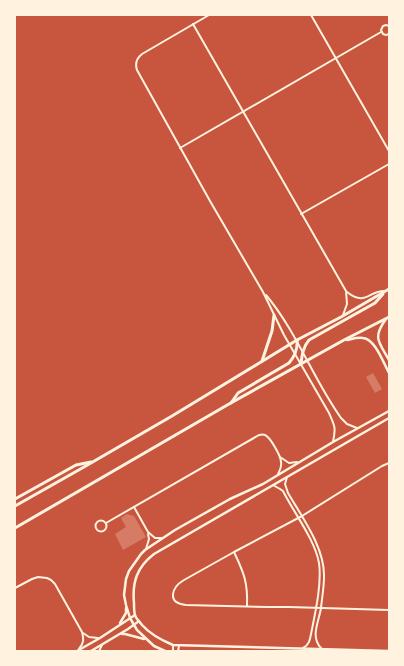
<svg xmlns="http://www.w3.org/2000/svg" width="404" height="666" viewBox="0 0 404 666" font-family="'Open Sans',sans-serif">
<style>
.building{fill:#d67c66}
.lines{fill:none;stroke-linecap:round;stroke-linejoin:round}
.minor{stroke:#fff3e0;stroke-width:2}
.tertiary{stroke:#fff3e0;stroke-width:2.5}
.secondary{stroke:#fff3e0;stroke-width:3}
</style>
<rect width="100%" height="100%" fill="#c8553d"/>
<g class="building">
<polygon points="373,373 382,389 375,393 366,377"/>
<polygon points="127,514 134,516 146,537 123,550 115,534 126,527 121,518"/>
</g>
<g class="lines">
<g class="minor">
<path d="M 209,15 L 142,54 C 137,58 135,64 137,70 L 210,201 L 263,292 L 284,335 L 329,413 C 335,426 336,428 333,442"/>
<polyline points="311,15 389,151"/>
<polyline points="193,24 346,291 347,304 343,315"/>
<polyline points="389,26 386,25 383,26 381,30 383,34 386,35 389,34"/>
<polyline points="180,148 381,32"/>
<polyline points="301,214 389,164"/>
<path d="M 347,292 C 366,307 369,290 385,291"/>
<path d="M 266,295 C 297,332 313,379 341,418 L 347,424 L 357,428"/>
<polyline points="280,457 289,463 297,462"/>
<path d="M 389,463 L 382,466 L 302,516 L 234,552 L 184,580 C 172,587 166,603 186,605 L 268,607 L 289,607 L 389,610"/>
<path d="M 287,477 L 285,484 L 288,493 C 302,517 325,548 324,577 C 324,587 322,598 321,608 C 319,621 310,637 321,648"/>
<path d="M 273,485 L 280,489 L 283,491 C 294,513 315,540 319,563 C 322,584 315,614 311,634 C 310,640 309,645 303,648"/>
<polyline points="134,507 148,532 155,538 162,538"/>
<circle cx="101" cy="526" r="5.5"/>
<path d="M 106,523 L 259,435 C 261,435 262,434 265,435 C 270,437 281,456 281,462 C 282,467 280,470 278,474"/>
<polyline points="146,549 149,539 148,534"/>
<path d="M 234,552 C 244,573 248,583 247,606"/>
<path d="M 15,588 L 32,579 L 38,577 L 47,578 L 51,580 L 55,584 L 82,632 C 84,639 84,643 79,649"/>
<polyline points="83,633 89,637 98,638"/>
<polyline points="99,651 102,645"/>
<polyline points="173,651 173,645"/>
<polyline points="178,651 179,646"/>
</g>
<g class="tertiary">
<path d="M 386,319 C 372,338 379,342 389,360"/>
<path d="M 347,340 C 352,339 357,337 363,338 C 375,339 383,362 389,373"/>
<path d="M 389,418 L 154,554 C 137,567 132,582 134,603 C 134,606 134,612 135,615 C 136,619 140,622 142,625 C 151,635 161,640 173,645 L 389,651"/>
<polyline points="120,623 126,613 126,608"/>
<polyline points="122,634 125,634 144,639"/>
<polyline points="77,651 100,638 135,615"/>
<polyline points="91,651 128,629 139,621"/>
<polyline points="165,651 154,646 137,630 130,618 126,605 124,595 126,579 129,571 141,554 145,550 175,530 230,499 263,484 333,442 389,411"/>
</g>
<g class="secondary">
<polyline points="262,361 272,331 274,315"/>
<path d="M 301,364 C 302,355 303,347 309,340 L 375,303 L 383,294"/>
<path d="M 231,403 L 238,393 L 289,363 C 295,356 298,349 297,340"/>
<polyline points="15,499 76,465 91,462"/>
<polyline points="15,506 84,467 172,416 297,340 341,317 389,289"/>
<polyline points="15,528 229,404 344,340 389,317"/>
</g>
</g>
<rect width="404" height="666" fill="none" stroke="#fff3e0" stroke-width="32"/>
</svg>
